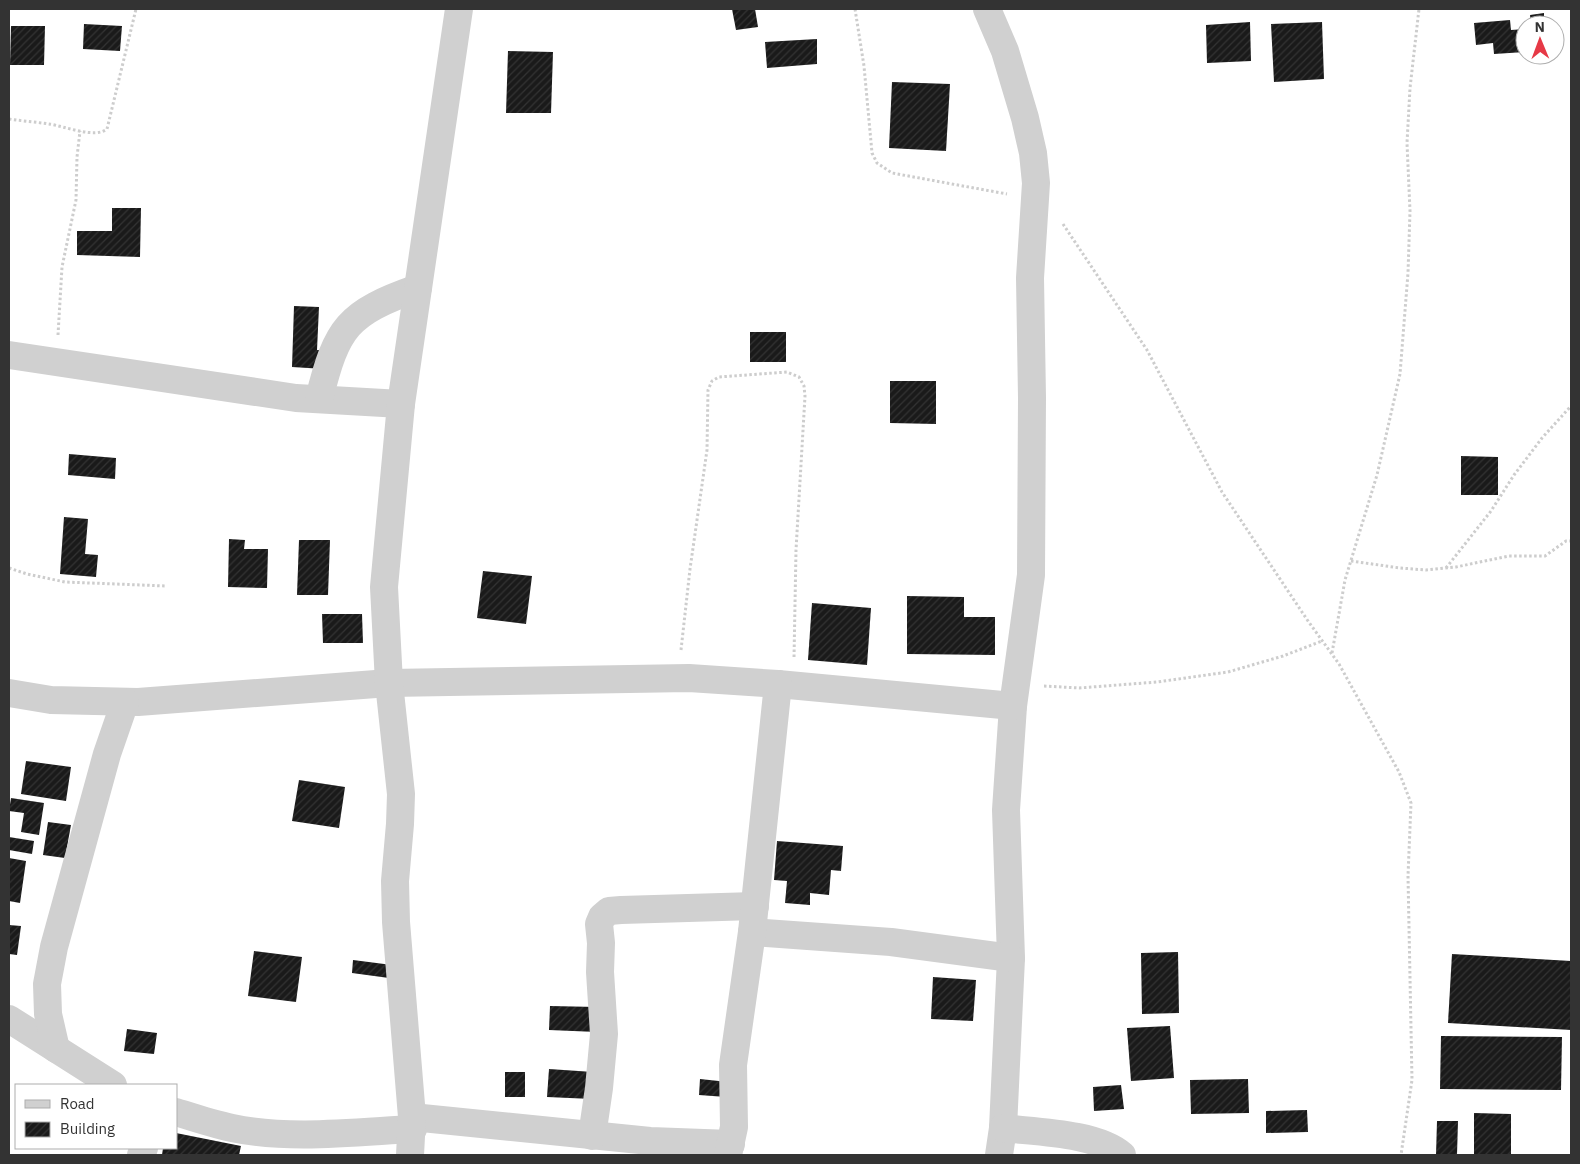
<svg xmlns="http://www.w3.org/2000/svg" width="1580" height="1164" viewBox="0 0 1580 1164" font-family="'IBM Plex Sans',sans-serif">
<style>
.building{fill:url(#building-hatch)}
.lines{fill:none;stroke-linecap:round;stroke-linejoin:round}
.path{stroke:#cdcdcd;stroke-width:3;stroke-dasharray:2.5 2.5;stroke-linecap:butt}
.street{stroke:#d0d0d0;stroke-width:28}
</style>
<defs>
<pattern id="building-hatch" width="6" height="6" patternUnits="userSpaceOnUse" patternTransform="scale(1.25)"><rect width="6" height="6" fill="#1a1a1a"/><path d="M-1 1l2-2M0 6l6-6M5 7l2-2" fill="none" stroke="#333"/></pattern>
</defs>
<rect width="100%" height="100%" fill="#fff"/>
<g class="building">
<polygon points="732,9 755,9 758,27 736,30"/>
<polygon points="1544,13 1544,25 1531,25 1530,15"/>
<polygon points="1510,20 1511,30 1525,29 1525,52 1494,54 1493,43 1476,45 1474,23"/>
<polygon points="1250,22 1251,61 1207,63 1206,25"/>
<polygon points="1322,22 1324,79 1274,82 1271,24"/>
<polygon points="84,24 122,26 120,51 83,49"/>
<polygon points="11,26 45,26 44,65 10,65"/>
<polygon points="817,39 817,64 767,68 765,42"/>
<polygon points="508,51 553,52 551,113 506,113"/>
<polygon points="892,82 950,84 946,151 889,148"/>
<polygon points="112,208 141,208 140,257 77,255 77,231 112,231"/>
<polygon points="294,306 319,307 317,350 325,350 324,369 292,367"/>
<rect x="750" y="332" width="36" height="30"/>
<polygon points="890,381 936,381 936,424 890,423"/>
<polygon points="69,454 116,458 115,479 68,475"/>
<polygon points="1461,456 1498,457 1498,495 1461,495"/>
<polygon points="64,517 88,519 85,554 98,555 96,577 60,574"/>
<polygon points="229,539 245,540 244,549 268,549 267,588 228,587"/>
<polygon points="299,540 330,540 328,595 297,595"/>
<polygon points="483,571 532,576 526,624 477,618"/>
<polygon points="907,596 964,597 964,617 995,617 995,655 907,654"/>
<polygon points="812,603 871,608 867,665 808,660"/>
<polygon points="322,614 362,614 363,643 323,643"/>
<polygon points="26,761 71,767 66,801 21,794"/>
<polygon points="299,780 345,787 339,828 292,821"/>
<polygon points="11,798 44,803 39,835 21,832 24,813 9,811"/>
<polygon points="48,822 71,825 65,858 43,855"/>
<polygon points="9,837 34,841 32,854 9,850"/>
<polygon points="777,841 843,846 841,871 831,870 829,895 810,893 810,905 785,903 787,881 774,880"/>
<polygon points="9,858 26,861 20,903 9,901"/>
<polygon points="9,925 21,926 17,955 9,954"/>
<polygon points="254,951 302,957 296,1002 248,996"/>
<polygon points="1178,952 1179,1013 1142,1014 1141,953"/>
<polygon points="1452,954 1571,961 1571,1030 1448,1023"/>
<polygon points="353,960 392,965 389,978 352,973"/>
<polygon points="933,977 976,980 973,1021 931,1019"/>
<polygon points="550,1006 597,1007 597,1032 549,1030"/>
<polygon points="1170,1026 1174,1078 1131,1081 1127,1028"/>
<polygon points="127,1029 157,1033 154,1054 124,1051"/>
<polygon points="1441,1036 1562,1037 1561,1090 1440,1089"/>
<polygon points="549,1069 593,1072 592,1099 547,1097"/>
<rect x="505" y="1072" width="20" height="25"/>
<polygon points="700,1079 728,1082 726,1097 699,1095"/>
<polygon points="1248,1079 1249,1113 1191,1114 1190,1080"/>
<polygon points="1121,1085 1124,1109 1094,1111 1093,1087"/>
<polygon points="1307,1110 1308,1132 1266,1133 1266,1111"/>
<polygon points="1474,1113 1511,1114 1511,1155 1474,1155"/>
<polygon points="1437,1121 1458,1121 1457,1155 1436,1155"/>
<polygon points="176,1133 241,1146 239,1155 162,1155 163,1148 176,1148"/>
</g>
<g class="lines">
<g class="path">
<polyline points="855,9 864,66 872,153 877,163 892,173 1007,194"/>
<path d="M 9,119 C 22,121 36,122 49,124 C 64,126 95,139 107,129 L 136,9"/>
<polyline points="1063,224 1147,350 1222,492 1308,621 1339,664 1399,772 1411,803 1408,876 1412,1080 1401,1155"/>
<polyline points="58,335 62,267 76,200 77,157 80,131"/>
<polyline points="1351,561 1400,568 1426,570 1456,567 1509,556 1545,556 1566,541 1571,541"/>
<polyline points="9,568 27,574 65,582 166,586"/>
<polyline points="1446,568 1491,511 1514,475 1542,438 1571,406"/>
<polyline points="681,650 690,569 707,450 708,390 712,381 719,377 787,372 799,377 804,386 805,396 796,550 794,658"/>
<polyline points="1332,653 1345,580 1377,475 1400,374 1408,273 1410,211 1407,143 1410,88 1419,9"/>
<polyline points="1044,686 1079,688 1157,682 1228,672 1283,656 1322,641"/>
</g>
<g class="street">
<polyline points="987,9 1005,51 1025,118 1033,153 1036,183 1030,278 1032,398 1031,575 1013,706 1006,810 1011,958 1003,1128 999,1155"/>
<polyline points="9,355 296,398 401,404"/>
<path d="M 319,399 C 337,327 347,313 418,288"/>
<polyline points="9,693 51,700 138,702 389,683 689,678 778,684 1013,706"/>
<polyline points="752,932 891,942 1011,958"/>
<polyline points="9,1019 113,1085"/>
<polyline points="56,1049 48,1014 47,984 54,947 107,754 125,702"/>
<path d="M 176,1112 C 195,1118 213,1124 232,1128 C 288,1140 356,1132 413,1129"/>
<polyline points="412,1117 650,1141 731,1144"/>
<path d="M 1003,1128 C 1036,1132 1097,1133 1122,1155"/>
<polyline points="592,1136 599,1088 604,1034 600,972 601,943 599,924 602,917 609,911 621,910 755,906"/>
<polyline points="141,1155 144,1148"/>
<polyline points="410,1155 412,1117 396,922 395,881 400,824 401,794 389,683 384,587 401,404 459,9"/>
<polyline points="728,1155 734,1127 733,1065 752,932 778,684"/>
</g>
</g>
<rect width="1580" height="1164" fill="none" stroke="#333333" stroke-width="20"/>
<rect x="15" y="1084" width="162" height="65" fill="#ffffff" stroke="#adadad"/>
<rect x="25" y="1100" width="25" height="8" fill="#d0d0d0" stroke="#adadad"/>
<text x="60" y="1109" font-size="15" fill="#333333">Road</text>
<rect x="25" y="1122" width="25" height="15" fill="url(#building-hatch)" stroke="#adadad"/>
<text x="60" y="1134" font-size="15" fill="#333333">Building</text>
<g transform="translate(1540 40) rotate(359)"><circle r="24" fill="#ffffff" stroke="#adadad"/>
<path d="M0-4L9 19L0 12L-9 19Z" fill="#e63946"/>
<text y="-8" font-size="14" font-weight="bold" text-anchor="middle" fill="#333333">N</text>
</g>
</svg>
